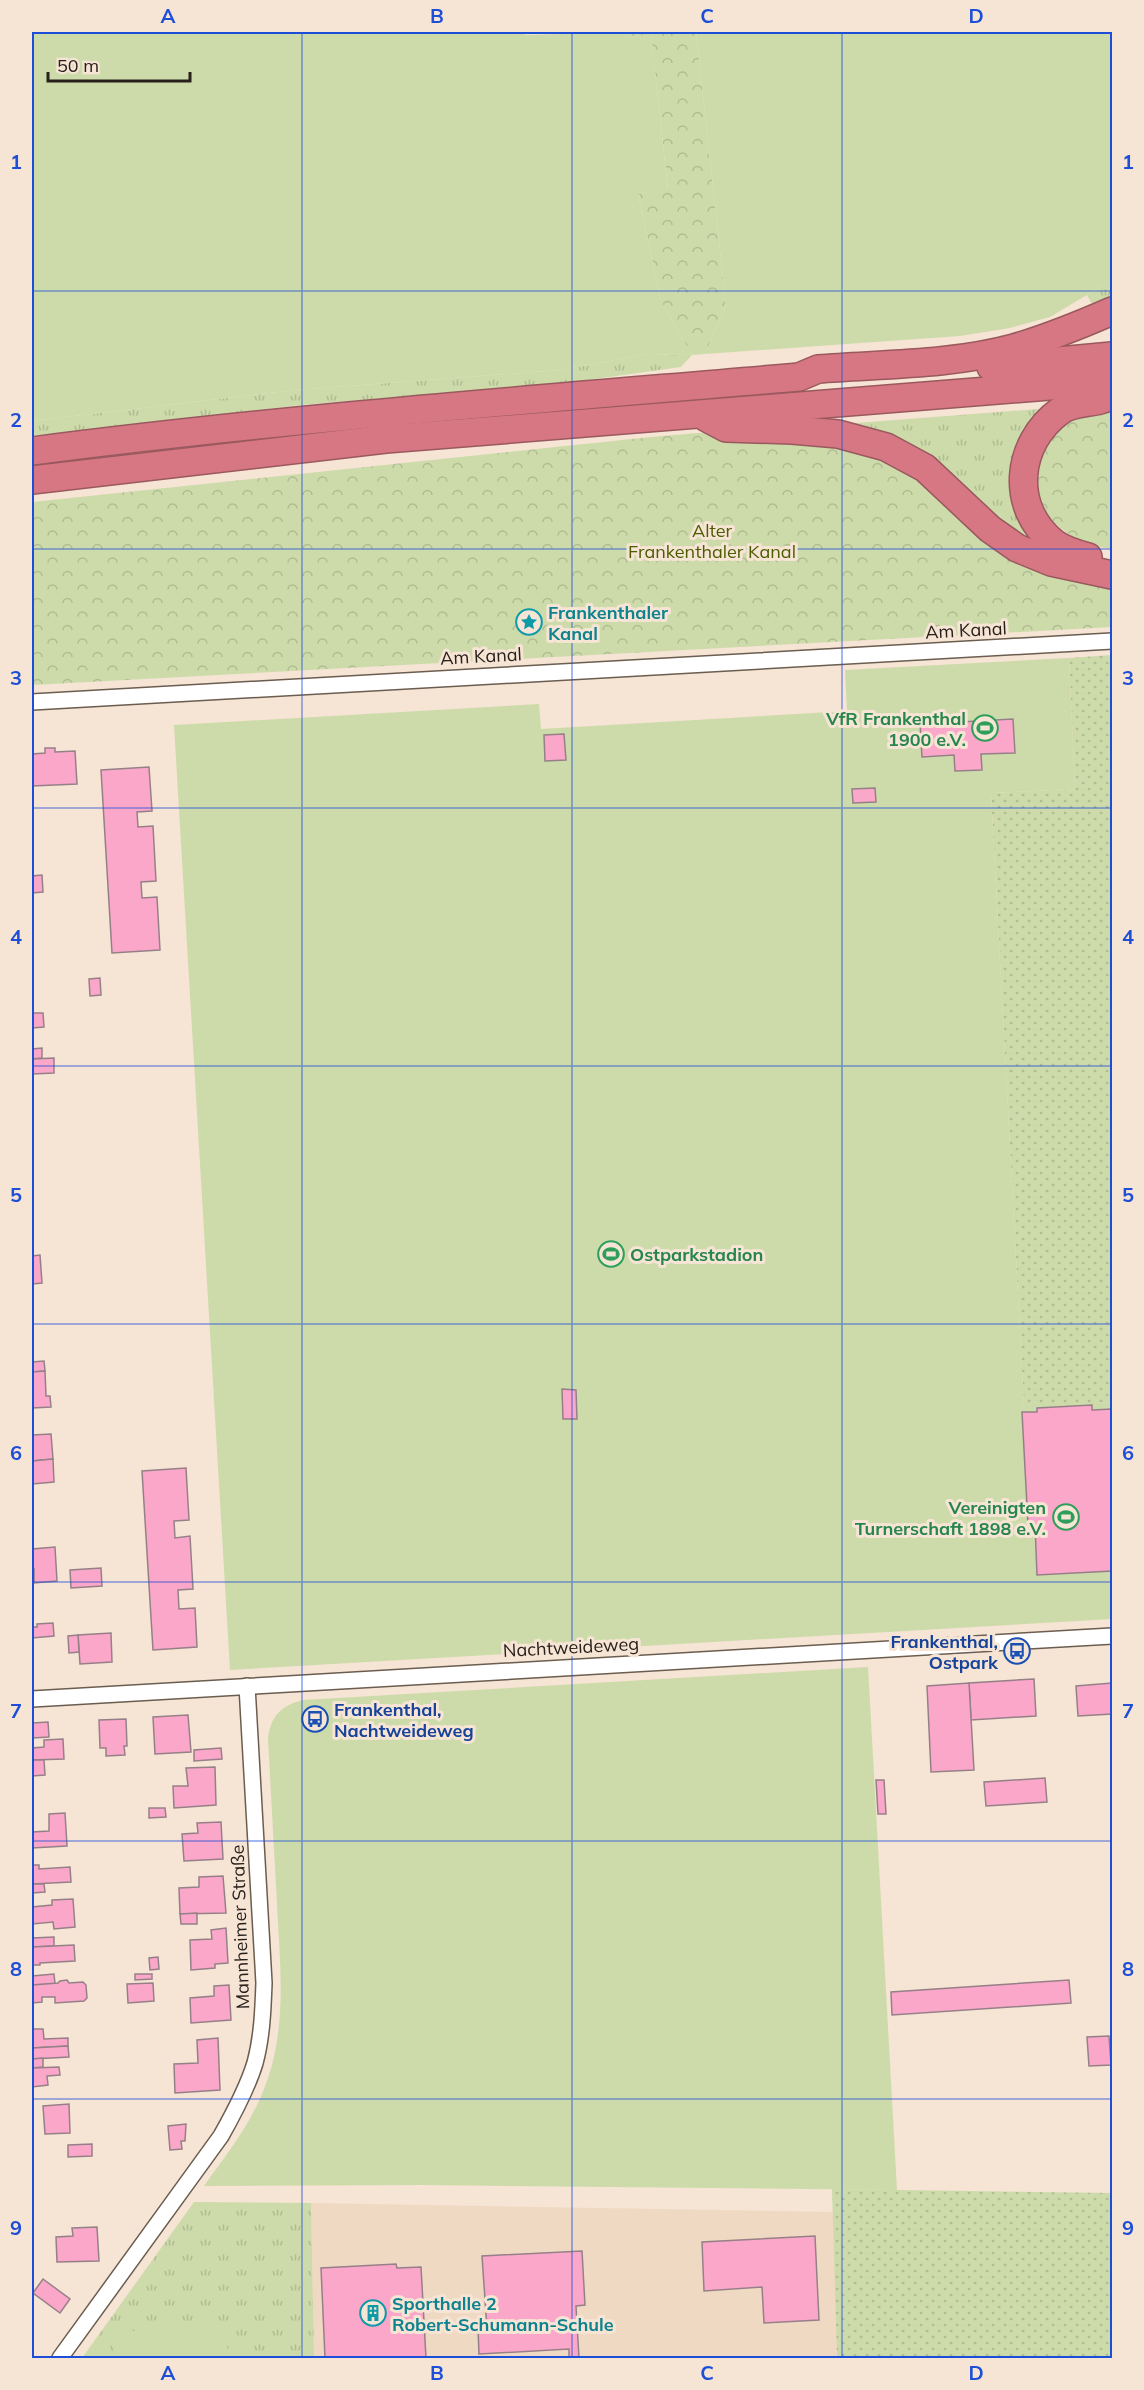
<svg xmlns="http://www.w3.org/2000/svg" width="1144" height="2390" viewBox="0 0 1144 2390" font-family="Mulish,sans-serif">
<style>
.built{fill:#f0d9c3}
.grass{fill:url(#grass-tufts)}
.forest{fill:url(#forest-crowns)}
.park{fill:url(#park-dots)}
.garden{fill:#cddbaa}
.building{fill:#fba7c9;stroke:#968088;stroke-width:1.5}
.lines{fill:none;stroke-linecap:round;stroke-linejoin:round}
.street-casing{stroke:#6b5d4f;stroke-width:18}
.highway-casing{stroke:#99595f;stroke-width:30}
.street{stroke:#fff;stroke-width:15}
.highway{stroke:#d77783;stroke-width:27}
.grid{fill:none;stroke:#1d4ed8;stroke-width:1.5;stroke-opacity:0.55}
.labels{text-anchor:middle;dominant-baseline:central;stroke-width:6;stroke-linejoin:round;paint-order:stroke}
.park-label{font-size:18px;fill:#4b5d00;stroke:#f6e4d4}
.culture-label{font-size:18px;font-weight:bold;fill:#0d838f;stroke:#f6e4d4;text-anchor:start}
.street-label{font-size:18px;fill:#27201b;stroke:#f6e4d4}
.leisure-label{font-size:18px;font-weight:bold;fill:#27864d;stroke:#f6e4d4;text-anchor:end}
.transit-label{font-size:18px;font-weight:bold;fill:#164399;stroke:#f6e4d4;text-anchor:end}
.neatline{fill:none;stroke:#1d4ed8;stroke-width:2}
.grid-label{font-size:20px;text-anchor:middle;font-weight:bold;fill:#1d4ed8}
</style>
<defs>
<pattern id="grass-tufts" width="24" height="20" patternUnits="userSpaceOnUse" patternTransform="scale(1.5)"><rect width="24" height="20" fill="#cddbaa"/><path d="M3 7l-1-3M5 7V3M7 7l1-3M15 17l-1-3M17 17v-4M19 17l1-3" fill="none" stroke="#b0bc92"/></pattern>
<pattern id="forest-crowns" width="20" height="18" patternUnits="userSpaceOnUse" patternTransform="scale(1.5)"><rect width="20" height="18" fill="#cddbaa"/><path d="M2 6a3 3 0 1 1 6 0M12 15a3 3 0 1 1 6 0" fill="none" stroke="#b0bc92"/></pattern>
<pattern id="park-dots" width="8" height="8" patternUnits="userSpaceOnUse" patternTransform="scale(1.5)"><rect width="8" height="8" fill="#cddbaa"/><path d="M2 2h.1M6 6h.1" fill="none" stroke="#b0bc92" stroke-width="1.8" stroke-linecap="round"/></pattern>
</defs>
<rect width="100%" height="100%" fill="#f6e4d4"/>
<polygon class="built" points="311,2203 834,2212 837,2358 314,2358"/>
<g class="grass">
<polygon points="1112,280 1112,297 1093,306 1087,295"/>
<polygon points="648,354 692,355 681,367 566,383 301,405 32,436 32,421 294,390 560,370"/>
<polygon points="1051,408 1036,421 1052,552 1017,538 830,425"/>
<polygon points="194,2202 311,2203 314,2358 82,2358"/>
</g>
<g class="forest">
<polygon points="628,32 696,32 726,305 705,354 692,355 661,301 638,194 668,190 651,35 629,37"/>
<path d="M 1112,402 L 1112,549 C 1080,545 1053,529 1038,500 C 1033,490 1029,476 1033,464 C 1038,449 1050,434 1058,420 Z"/>
<polygon points="753,432 889,456 981,531 1112,581 1112,627 32,685 32,502 651,437 698,433"/>
</g>
<g class="park">
<polygon points="1112,655 1112,1402 1024,1407 991,793 1075,789 1069,658"/>
<polygon points="832,2189 1112,2193 1112,2358 837,2358"/>
</g>
<g class="garden">
<polygon points="32,32 517,32 527,35 628,32 630,37 651,34 668,191 638,194 661,301 692,355 648,354 560,370 294,390 32,421"/>
<polygon points="696,32 1112,32 1112,280 1050,317 1010,328 960,336 705,354 726,305"/>
<polygon points="1069,658 1075,789 991,793 1024,1406 1112,1402 1112,1619 230,1670 174,725 539,704 541,729 847,711 845,670"/>
<path d="M 868,1667 L 897,2190 L 423,2185 L 204,2186 C 226,2155 251,2124 264,2089 C 288,2029 280,1966 277,1904 C 274,1849 271,1794 268,1739 C 271,1716 280,1706 303,1700 Z"/>
<polygon points="226,2326 228,2358 115,2358 113,2332"/>
</g>
<g class="building">
<polygon points="952,715 960,715 960,722 1013,719 1015,753 981,754 982,770 955,771 954,755 922,757 920,723 953,722"/>
<polygon points="564,734 566,760 545,761 544,735"/>
<polygon points="45,748 55,748 55,752 75,751 77,784 32,786 32,754 45,753"/>
<polygon points="149,767 152,811 137,812 138,827 153,826 156,881 141,882 142,898 157,897 160,950 112,953 101,770"/>
<polygon points="875,788 876,802 853,803 852,789"/>
<polygon points="42,875 43,892 32,893 32,876"/>
<polygon points="100,978 101,995 90,996 89,979"/>
<polygon points="32,1013 43,1013 44,1027 32,1028"/>
<polygon points="42,1048 42,1058 32,1059 32,1049"/>
<polygon points="54,1058 54,1073 32,1074 32,1059"/>
<polygon points="40,1255 42,1283 32,1284 32,1256"/>
<polygon points="44,1361 45,1371 32,1372 32,1362"/>
<polygon points="45,1371 46,1396 50,1396 51,1407 32,1408 32,1372"/>
<polygon points="562,1389 576,1390 577,1419 563,1419"/>
<polygon points="1092,1405 1092,1410 1112,1409 1112,1571 1037,1575 1035,1524 1028,1525 1022,1412 1037,1412 1037,1408"/>
<polygon points="51,1434 53,1459 32,1461 32,1435"/>
<polygon points="53,1459 54,1482 32,1484 32,1461"/>
<polygon points="186,1468 189,1520 174,1521 175,1538 190,1536 193,1589 178,1590 179,1609 195,1608 197,1647 153,1650 142,1471"/>
<polygon points="55,1547 57,1581 34,1583 34,1569 32,1570 32,1549"/>
<polygon points="101,1568 102,1586 71,1588 70,1570"/>
<polygon points="53,1623 54,1636 32,1638 32,1627 37,1627 37,1624"/>
<polygon points="111,1633 112,1662 80,1664 78,1635"/>
<polygon points="78,1635 79,1652 69,1653 68,1636"/>
<polygon points="1034,1679 1036,1716 971,1720 969,1683"/>
<polygon points="969,1683 974,1770 931,1772 927,1686"/>
<polygon points="1112,1683 1112,1714 1078,1716 1076,1686"/>
<polygon points="188,1715 191,1752 155,1754 153,1717"/>
<polygon points="126,1719 127,1746 124,1746 125,1755 106,1756 106,1748 100,1748 99,1720"/>
<polygon points="48,1722 49,1737 32,1738 32,1723"/>
<polygon points="63,1739 64,1759 32,1760 32,1748 44,1747 44,1740"/>
<polygon points="221,1748 222,1759 194,1761 194,1750"/>
<polygon points="32,1760 44,1760 45,1775 32,1776"/>
<polygon points="215,1767 216,1805 174,1808 173,1786 188,1786 186,1768"/>
<polygon points="1045,1778 1047,1802 986,1806 984,1782"/>
<polygon points="876,1780 884,1780 886,1814 878,1814"/>
<polygon points="149,1808 165,1808 166,1817 149,1818"/>
<polygon points="65,1813 67,1846 32,1848 32,1832 49,1831 49,1814"/>
<polygon points="221,1822 223,1859 184,1861 182,1834 198,1833 197,1823"/>
<polygon points="32,1865 39,1865 39,1869 70,1867 71,1882 32,1884"/>
<polygon points="223,1876 226,1913 180,1914 179,1888 199,1887 199,1877"/>
<polygon points="32,1884 44,1884 45,1892 32,1893"/>
<polygon points="73,1899 75,1927 54,1929 53,1922 32,1924 32,1907 52,1905 52,1900"/>
<polygon points="197,1913 197,1924 181,1924 180,1914"/>
<polygon points="226,1928 228,1963 215,1964 215,1968 191,1970 190,1940 212,1939 211,1930"/>
<polygon points="54,1937 54,1946 32,1947 32,1938"/>
<polygon points="74,1945 75,1961 40,1963 40,1965 32,1965 32,1947"/>
<polygon points="158,1957 159,1969 150,1970 149,1958"/>
<polygon points="54,1974 55,1984 32,1985 32,1976"/>
<polygon points="135,1974 152,1974 152,1979 135,1980"/>
<polygon points="67,1980 69,1983 83,1982 86,1985 87,1998 84,2001 55,2003 55,1997 42,1997 42,2002 32,2003 32,1985 58,1983 60,1981"/>
<polygon points="1069,1980 1071,2003 892,2015 891,1992"/>
<polygon points="153,1983 154,2001 128,2003 127,1984"/>
<polygon points="229,1985 231,2020 191,2023 190,1998 214,1996 214,1986"/>
<polygon points="32,2029 43,2029 44,2039 68,2038 68,2046 32,2048"/>
<polygon points="1109,2036 1111,2065 1089,2066 1087,2037"/>
<polygon points="218,2038 220,2090 175,2093 174,2064 198,2063 197,2040"/>
<polygon points="68,2046 69,2057 32,2059 32,2048"/>
<polygon points="43,2058 43,2067 32,2068 32,2059"/>
<polygon points="59,2067 60,2075 47,2076 48,2085 32,2087 32,2068"/>
<polygon points="69,2104 70,2133 45,2134 43,2106"/>
<polygon points="186,2124 185,2141 181,2141 182,2149 170,2150 168,2126"/>
<polygon points="92,2144 92,2156 68,2157 68,2145"/>
<polygon points="97,2227 99,2261 57,2262 56,2237 73,2236 72,2228"/>
<polygon points="815,2236 819,2320 764,2323 762,2287 704,2291 702,2242"/>
<polygon points="582,2251 585,2305 576,2306 577,2324 487,2329 482,2256"/>
<polygon points="396,2264 397,2268 421,2267 426,2358 325,2358 321,2268"/>
<polygon points="43,2279 70,2299 60,2313 33,2293"/>
<polygon points="577,2324 579,2358 569,2358 569,2349 479,2354 478,2329"/>
</g>
<g class="lines">
<g class="street-casing">
<g id="street">
<polyline points="32,702 1112,641"/>
<polyline points="32,1699 1112,1636"/>
<path d="M 60,2358 L 221,2136 C 234,2113 247,2089 255,2063 C 262,2037 263,2010 264,1983 L 247,1686"/>
</g>
</g>
<g class="highway-casing">
<g id="highway">
<polyline points="991,367 1112,356"/>
<polyline points="707,418 726,428 792,430 838,434 886,447 925,468 990,529 1017,548 1051,562 1112,575"/>
<path d="M 32,451 C 286,418 543,399 799,377 L 818,369 C 882,364 951,365 1014,348 C 1048,338 1080,325 1112,311"/>
<polyline points="32,480 386,439 1112,381"/>
<path d="M 1088,557 C 1077,554 1062,549 1054,543 C 1009,507 1016,443 1060,411 C 1075,400 1097,405 1112,395"/>
</g>
</g>
<use href="#street" class="street"/>
<use href="#highway" class="highway"/>
</g>
<path class="grid" d="M 302,32 L 302,2358M 572,32 L 572,2358M 842,32 L 842,2358M 32,291 L 1112,291M 32,549 L 1112,549M 32,808 L 1112,808M 32,1066 L 1112,1066M 32,1324 L 1112,1324M 32,1582 L 1112,1582M 32,1841 L 1112,1841M 32,2099 L 1112,2099"/>
<defs>
<g id="sight-ring" transform="scale(1.35)"><circle r="9.5" fill="#f6e4d4" stroke="#0f9aa8" stroke-width="1.5"/><path d="M0-6L1.8-2.2L6-1.7L2.9 1.2L3.7 5.4L0 3.3L-3.7 5.4L-2.9 1.2L-6-1.7L-1.8-2.2Z" fill="#0f9aa8"/></g>
<g id="stadium-ring" transform="scale(1.35)"><circle r="9.5" fill="#f6e4d4" stroke="#2e9e5b" stroke-width="1.5"/><path d="M0-5a6.5 5 0 1 0 0 10a6.5 5 0 1 0 0-10ZM-3.5-1.8h7v3.6h-7Z" fill="#2e9e5b"/></g>
<g id="bus-ring" transform="scale(1.35)"><circle r="9.5" fill="#f6e4d4" stroke="#1a4fb4" stroke-width="1.5"/><path d="M-5-6H5V4H4V6H2V4H-2V6H-4V4H-5ZM-3.5-4V0h7V-4ZM-3.5 1.2v1.5H-2V1.2ZM2 1.2v1.5H3.5V1.2Z" fill="#1a4fb4"/></g>
<g id="building-ring" transform="scale(1.35)"><circle r="9.5" fill="#f6e4d4" stroke="#0f9aa8" stroke-width="1.5"/><path d="M-4-6H4V6H1V3H-1V6H-4ZM-2.5-4.3h1.7v1.8h-1.7ZM.8-4.3h1.7v1.8H.8ZM-2.5-1h1.7V.8h-1.7ZM.8-1h1.7V.8H.8Z" fill="#0f9aa8"/></g>
</defs>
<g fill-rule="evenodd">
<use href="#sight-ring" x="529" y="622"/>
<use href="#stadium-ring" x="985" y="728"/>
<use href="#stadium-ring" x="611" y="1254"/>
<use href="#stadium-ring" x="1066" y="1517"/>
<use href="#bus-ring" x="1017" y="1651"/>
<use href="#bus-ring" x="315" y="1719"/>
<use href="#building-ring" x="373" y="2313"/>
</g>
<g class="labels">
<g class="park-label">
<text x="712" y="530">Alter<tspan x="712" dy="21">Frankenthaler Kanal</tspan></text>
</g>
<g class="culture-label">
<text x="548" y="612">Frankenthaler<tspan x="548" dy="21">Kanal</tspan></text>
<text x="392" y="2303">Sporthalle 2<tspan x="392" dy="21">Robert-Schumann-Schule</tspan></text>
</g>
<g class="street-label">
<text transform="translate(966 630) rotate(-3)">Am Kanal</text>
<text transform="translate(481 656) rotate(-3)">Am Kanal</text>
<text transform="translate(571 1647) rotate(-3)">Nachtweideweg</text>
<text transform="translate(240 1927) rotate(-92)">Mannheimer Straße</text>
</g>
<g class="leisure-label">
<text x="966" y="718">VfR Frankenthal<tspan x="966" dy="21">1900 e.V.</tspan></text>
<text x="630" y="1254" text-anchor="start">Ostparkstadion</text>
<text x="1046" y="1507">Vereinigten<tspan x="1046" dy="21">Turnerschaft 1898 e.V.</tspan></text>
</g>
<g class="transit-label">
<text x="998" y="1641">Frankenthal,<tspan x="998" dy="21">Ostpark</tspan></text>
<text x="334" y="1709" text-anchor="start">Frankenthal,<tspan x="334" dy="21">Nachtweideweg</tspan></text>
</g>
</g>
<rect width="1144" height="2390" fill="none" stroke="#f6e4d4" stroke-width="66"/>
<path d="M48 72v9h142v-9" fill="none" stroke="#27201b" stroke-width="3"/>
<text x="57" y="72" font-size="18" fill="#27201b" stroke="#f6e4d4" stroke-width="4.5" paint-order="stroke">50 m</text>
<rect x="33" y="33" width="1078" height="2324" class="neatline"/>
<g class="grid-label">
<text x="168" y="23">A</text>
<text x="437" y="23">B</text>
<text x="707" y="23">C</text>
<text x="976" y="23">D</text>
<text x="16" y="169">1</text>
<text x="1128" y="169">1</text>
<text x="16" y="427">2</text>
<text x="1128" y="427">2</text>
<text x="16" y="685">3</text>
<text x="1128" y="685">3</text>
<text x="16" y="944">4</text>
<text x="1128" y="944">4</text>
<text x="16" y="1202">5</text>
<text x="1128" y="1202">5</text>
<text x="16" y="1460">6</text>
<text x="1128" y="1460">6</text>
<text x="16" y="1718">7</text>
<text x="1128" y="1718">7</text>
<text x="16" y="1976">8</text>
<text x="1128" y="1976">8</text>
<text x="16" y="2235">9</text>
<text x="1128" y="2235">9</text>
<text x="168" y="2380">A</text>
<text x="437" y="2380">B</text>
<text x="707" y="2380">C</text>
<text x="976" y="2380">D</text>
</g>
</svg>
